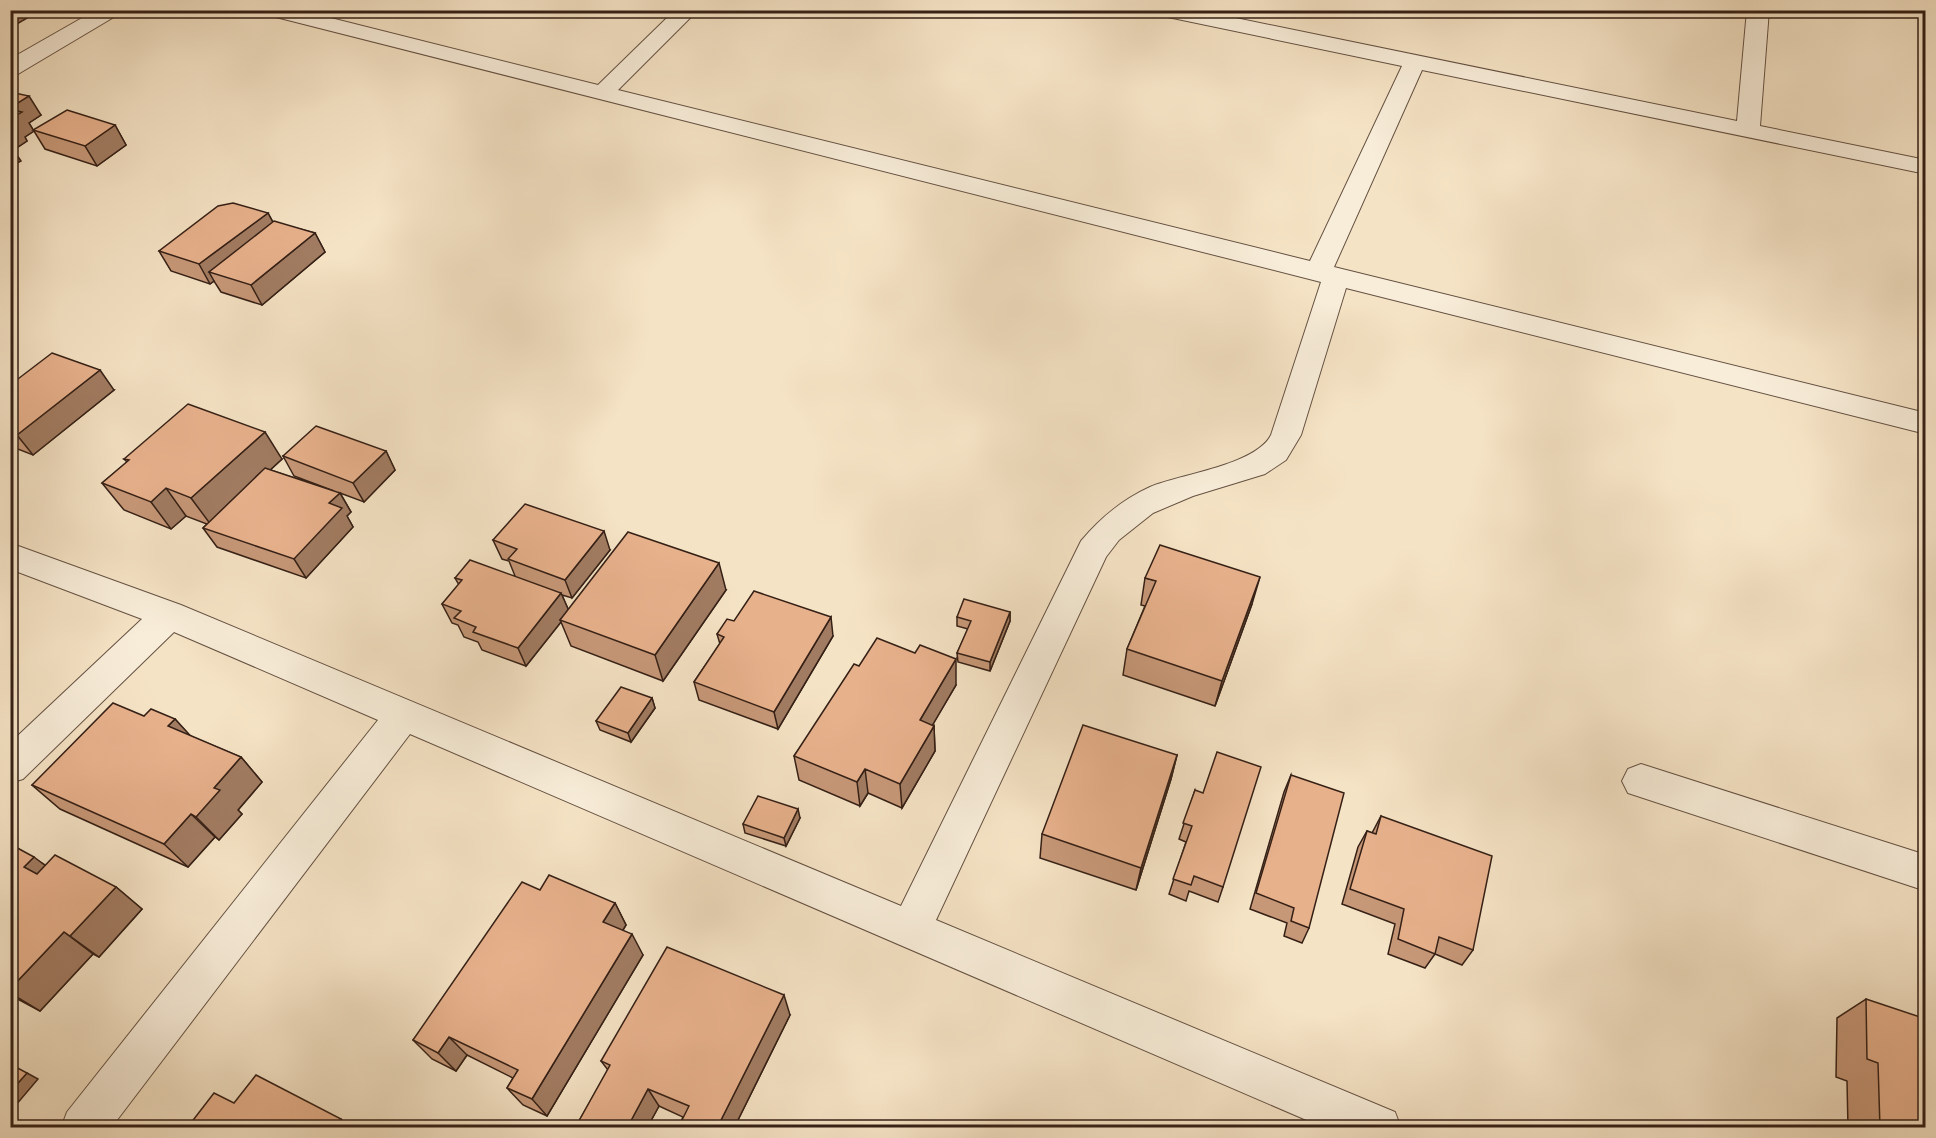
<svg xmlns="http://www.w3.org/2000/svg" width="1936" height="1138" viewBox="0 0 1936 1138" font-family="'Libre Caslon Text',serif">
<style>
.lines{fill:none;stroke-linecap:round;stroke-linejoin:round}
.street-casing{stroke:#655142;stroke-width:2}
.street{fill:#f8edd9;fill-rule:evenodd}
.wall{fill:#c79878;stroke:#352016;stroke-width:1.5}
.shaded-wall{fill:#a27c62;stroke:#352016;stroke-width:1.5}
.building{fill:#e7b18c;stroke:#352016;stroke-width:1.5}
</style>
<rect width="100%" height="100%" fill="#f5e3c5"/>
<filter id="stains"><feTurbulence type="fractalNoise" baseFrequency=".00333" numOctaves="4"/><feColorMatrix values="0 0 0 0 .2 0 0 0 0 .09 0 0 0 0 .02 0 0 0 .5 -.17"/></filter>
<radialGradient id="worn" r=".72"><stop offset=".6" stop-color="#630" stop-opacity="0"/><stop offset="1" stop-color="#630" stop-opacity=".3"/></radialGradient>
<g class="lines">
<g class="street-casing">
<g id="street">
<polygon points="96,10 122,10 119,14 18,74 10,76 10,59"/>
<path d="M 261,10 L 299,10 L 598,85 L 675,10 L 698,10 L 618,90 L 1310,261 L 1402,66 L 1163,16 L 1156,14 L 1153,10 L 1197,10 L 1737,121 L 1747,10 L 1769,10 L 1760,126 L 1926,160 L 1926,174 L 1422,70 L 1334,267 L 1926,413 L 1926,434 L 1346,288 L 1301,435 L 1286,460 L 1265,474 L 1193,496 L 1153,513 L 1119,540 L 1106,557 L 936,920 L 1395,1112 L 1401,1128 L 1325,1128 L 410,734 L 111,1128 L 61,1128 L 67,1112 L 378,720 L 174,632 L 23,779 L 10,783 L 10,743 L 142,619 L 10,569 L 10,543 L 181,605 L 901,906 L 1081,541 C 1101,517 1122,500 1150,487 C 1181,474 1256,465 1271,435 L 1321,282 L 264,14 Z"/>
<polygon points="1641,764 1926,855 1926,891 1628,793 1622,781 1628,769"/>
</g>
</g>
<use href="#street" class="street"/>
</g>
<g class="wall">
<polygon points="10,92 41,115 29,123 33,130 115,125 126,145 97,166 45,149 34,131 25,137 27,141 18,147 10,145"/>
<polygon points="268,213 273,222 315,233 325,252 262,305 221,292 214,281 210,284 171,271 159,251"/>
<polygon points="10,385 114,390 33,455 10,446"/>
<polygon points="386,451 395,470 364,502 340,493 351,512 347,516 353,527 306,578 217,547 203,528 207,524 186,516 171,529 124,510 102,483 127,462 124,459 282,459 270,470 334,491 294,476 283,456"/>
<polygon points="493,540 610,550 572,598 562,595 568,609 726,590 663,681 571,646 561,622 526,666 482,650 478,642 464,637 458,625 452,623 442,604 459,585 455,578 515,576 509,561 502,559"/>
<polygon points="1145,578 1252,604 1215,706 1123,675 1127,649 1145,606 1141,605"/>
<polygon points="1010,612 1010,621 990,671 958,662 957,653 968,629 957,626 957,617"/>
<polygon points="734,621 833,636 778,729 699,700 694,682 720,644 717,634"/>
<polygon points="859,666 956,685 932,725 934,726 935,751 902,808 868,793 860,806 799,780 794,756"/>
<polygon points="652,698 655,708 631,742 600,730 596,721"/>
<polygon points="144,716 175,719 190,736 241,757 262,782 238,810 242,814 219,840 215,837 188,867 60,809 32,785"/>
<polygon points="1177,755 1171,779 1136,890 1040,858 1042,834"/>
<polygon points="1291,775 1309,928 1302,943 1284,936 1287,923 1250,909 1284,792"/>
<polygon points="1195,790 1223,887 1218,902 1189,891 1186,901 1169,894 1186,842 1179,839"/>
<polygon points="1381,816 1473,950 1462,965 1435,954 1425,968 1388,954 1395,924 1342,904 1358,847 1367,831 1372,833"/>
<polygon points="800,818 786,846 745,833 743,824"/>
<polygon points="10,844 45,865 116,887 142,909 99,957 93,954 40,1011 10,995"/>
<polygon points="540,890 615,903 626,925 623,930 643,955 547,1116 523,1105 507,1088 513,1078 467,1055 456,1071 432,1059 413,1040"/>
<polygon points="1866,999 1926,1128 1848,1128 1847,1081 1836,1077 1837,1018"/>
<polygon points="790,1015 734,1128 678,1128 683,1117 659,1106 647,1128 575,1128 608,1070 601,1061"/>
</g>
<g class="shaded-wall">
<polygon points="10,10 41,10 10,28"/>
<polygon points="29,96 41,115 29,123 34,131 25,137 27,141 18,147 10,136 10,104"/>
<polygon points="115,125 126,145 97,166 85,146"/>
<polygon points="10,145 21,161 10,167"/>
<polygon points="268,213 278,232 209,272 214,281 210,284 199,264"/>
<polygon points="315,233 325,252 262,305 251,285"/>
<polygon points="100,370 114,390 33,455 17,435"/>
<polygon points="265,432 282,459 211,525 191,498"/>
<polygon points="386,451 395,470 364,502 353,483"/>
<polygon points="166,488 186,516 171,529 151,502"/>
<polygon points="340,493 351,512 347,516 353,527 306,578 294,559 329,503"/>
<polygon points="604,531 610,550 572,598 565,580"/>
<polygon points="719,563 726,590 663,681 655,655"/>
<polygon points="1260,577 1252,604 1215,706 1222,681"/>
<polygon points="561,593 569,611 560,620 561,622 526,666 518,648"/>
<polygon points="1010,612 1010,621 990,671 990,662"/>
<polygon points="831,617 833,636 778,729 774,712"/>
<polygon points="956,659 956,685 921,745 920,720"/>
<polygon points="652,698 655,708 631,742 628,733"/>
<polygon points="175,719 198,744 168,726"/>
<polygon points="934,726 935,751 902,808 900,784"/>
<polygon points="1177,755 1171,779 1136,890 1141,868"/>
<polygon points="241,757 262,782 238,810 242,814 219,840 196,817 214,788"/>
<polygon points="865,769 868,793 860,806 857,782"/>
<polygon points="798,809 800,818 786,846 784,838"/>
<polygon points="191,814 215,837 188,867 164,844"/>
<polygon points="34,857 63,879 53,890 24,867"/>
<polygon points="116,887 142,909 99,957 70,936"/>
<polygon points="615,903 626,925 615,943 603,922"/>
<polygon points="64,932 93,954 40,1011 10,993 10,989"/>
<polygon points="632,934 643,955 547,1116 532,1099"/>
<polygon points="784,995 790,1015 734,1128 717,1128"/>
<polygon points="449,1037 467,1055 456,1071 438,1053"/>
<polygon points="27,1073 38,1079 10,1112 10,1092"/>
<polygon points="648,1089 659,1106 647,1128 627,1128"/>
<polygon points="341,1119 352,1128 334,1128"/>
</g>
<g class="building">
<polygon points="10,92 29,96 10,108"/>
<polygon points="10,109 22,112 10,119"/>
<polygon points="67,110 115,125 85,146 33,130"/>
<polygon points="233,203 268,213 199,264 159,251 218,206"/>
<polygon points="274,221 315,233 251,285 209,272"/>
<polygon points="52,353 100,370 17,435 10,433 10,385"/>
<polygon points="188,404 265,432 191,498 166,488 151,502 102,483 129,460 124,459"/>
<polygon points="316,426 386,451 353,483 283,456"/>
<polygon points="265,468 340,493 329,503 342,508 294,559 203,528"/>
<polygon points="525,504 604,531 565,580 508,559 517,549 493,540"/>
<polygon points="628,532 719,563 655,655 560,620"/>
<polygon points="1160,545 1260,577 1222,681 1127,649 1156,581 1145,578"/>
<polygon points="470,560 561,593 518,648 473,632 476,627 454,618 461,611 442,604 462,580 455,578"/>
<polygon points="754,591 831,617 774,712 694,682 724,637 717,634 727,619 734,621"/>
<polygon points="964,599 1010,612 990,662 957,653 971,621 957,617"/>
<polygon points="877,638 915,653 920,645 956,659 920,720 934,726 900,784 865,769 857,782 794,756 854,664 859,666"/>
<polygon points="621,687 652,698 628,733 596,721"/>
<polygon points="113,703 144,716 151,709 175,719 168,726 241,757 214,788 220,790 196,817 191,814 164,844 32,785"/>
<polygon points="1083,725 1177,755 1141,868 1042,834"/>
<polygon points="1217,752 1261,767 1223,887 1194,876 1191,885 1173,879 1192,826 1183,823 1195,790 1203,793"/>
<polygon points="1291,775 1344,793 1309,928 1291,921 1294,908 1256,893"/>
<polygon points="758,796 798,809 784,838 743,824"/>
<polygon points="1381,816 1492,856 1473,950 1439,937 1435,954 1398,939 1404,909 1350,889 1367,831 1376,834"/>
<polygon points="10,844 34,857 24,867 37,874 55,855 116,887 70,936 64,932 10,989"/>
<polygon points="549,875 615,903 603,922 632,934 532,1099 507,1088 518,1070 449,1037 438,1053 413,1040 522,882 540,890"/>
<polygon points="667,947 784,995 717,1128 678,1128 689,1106 648,1089 627,1128 575,1128 610,1065 601,1061"/>
<polygon points="1866,999 1926,1019 1926,1128 1880,1128 1878,1063 1867,1059"/>
<polygon points="10,1064 27,1073 10,1092"/>
<polygon points="256,1075 341,1119 334,1128 187,1128 214,1093 234,1103"/>
</g>
<rect width="1936" height="1138" fill="none" stroke="#f5e3c5" stroke-width="36"/>
<rect x="12" y="12" width="1912" height="1114" fill="none" stroke="#352016" stroke-width="3"/>
<rect x="18" y="18" width="1900" height="1102" fill="none" stroke="#352016" stroke-width="1.5"/>
<rect width="100%" height="100%" filter="url(#stains)"/>
<rect width="100%" height="100%" fill="url(#worn)"/>
</svg>
